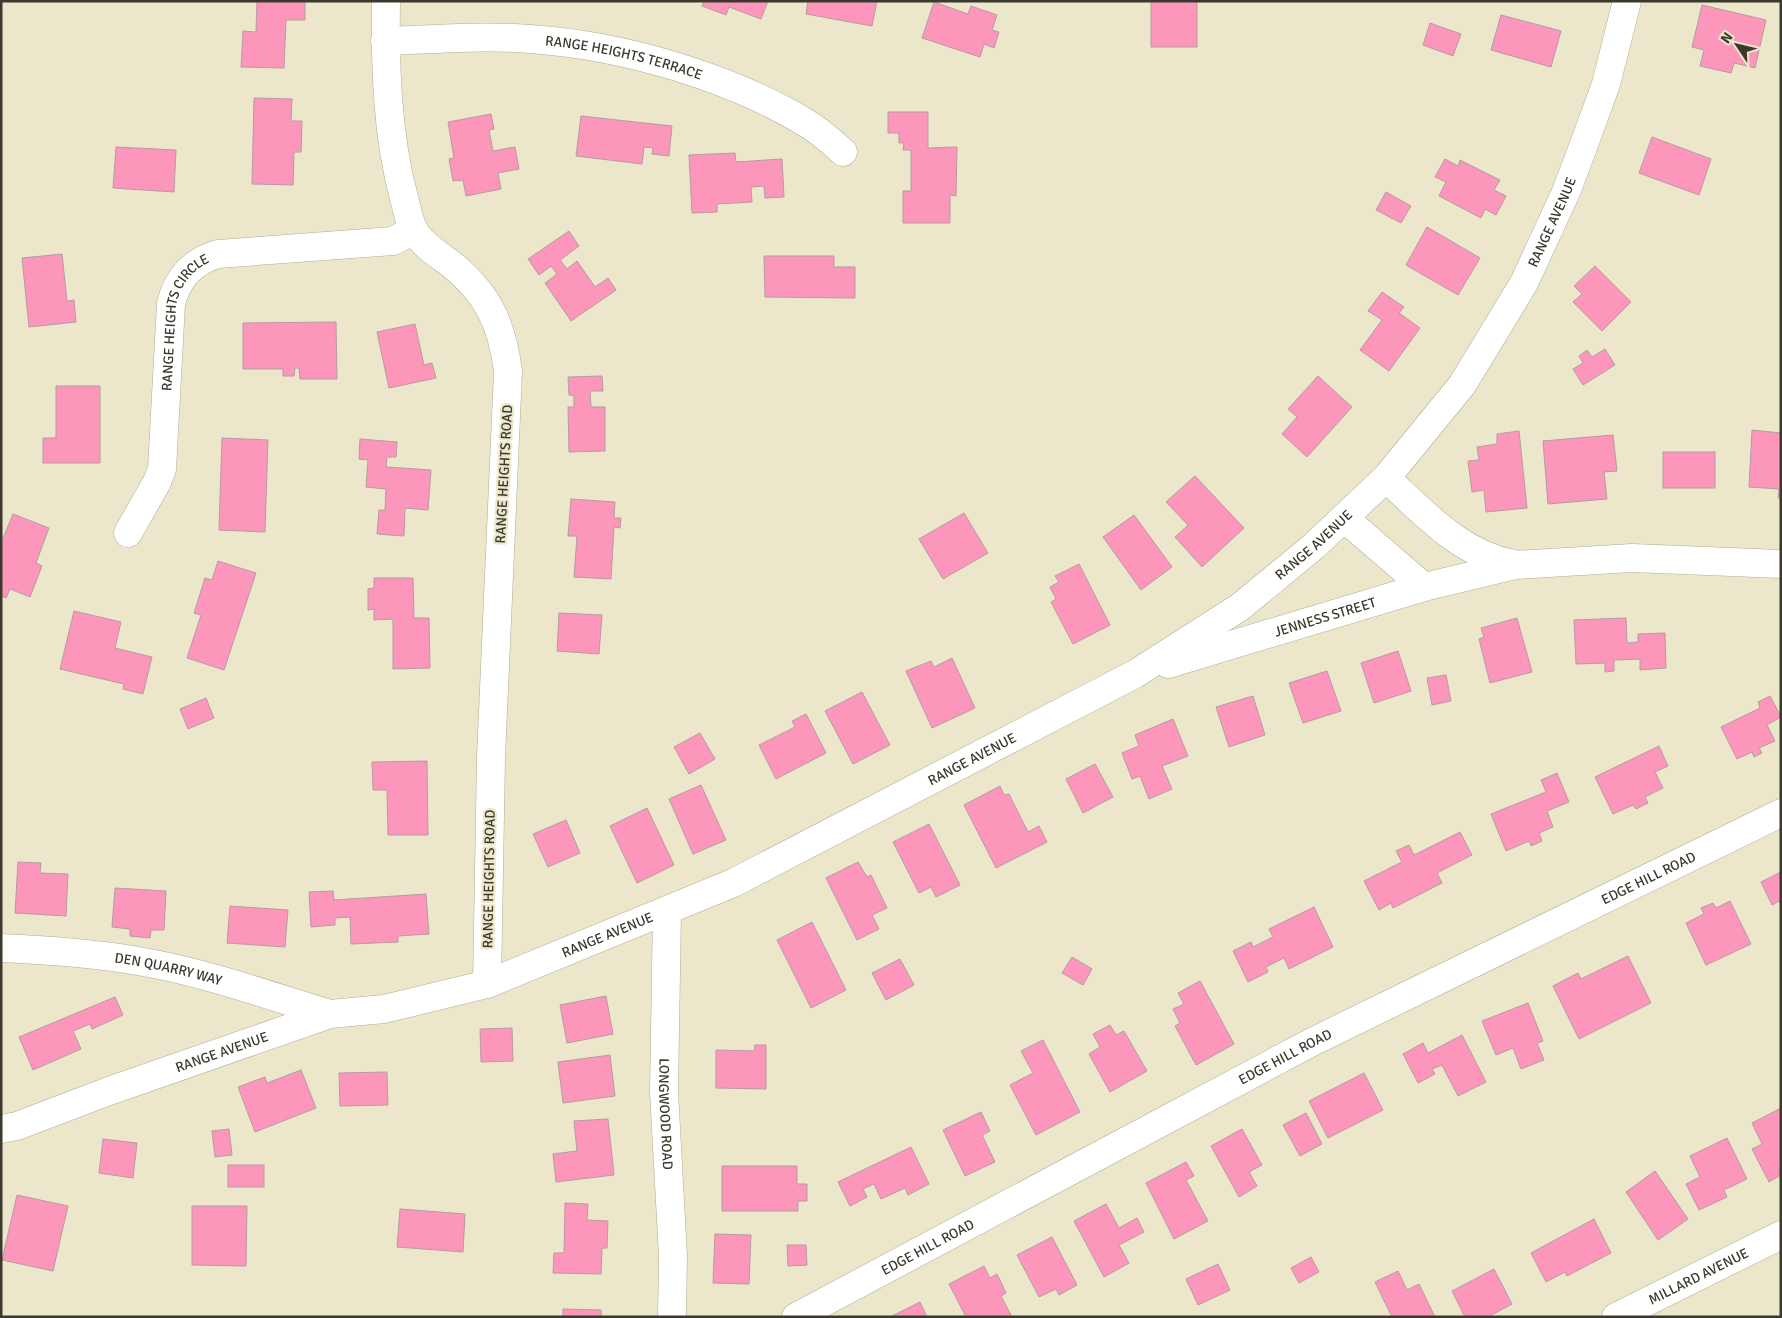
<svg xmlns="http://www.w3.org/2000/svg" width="1782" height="1318" viewBox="0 0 1782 1318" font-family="Signika,sans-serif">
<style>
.building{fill:#fc97bb;stroke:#b79aa3}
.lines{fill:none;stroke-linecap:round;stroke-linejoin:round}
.minor-casing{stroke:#b2ad93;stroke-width:29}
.minor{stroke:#fff;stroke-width:28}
.labels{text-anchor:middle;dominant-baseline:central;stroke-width:4.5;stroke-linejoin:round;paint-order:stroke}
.street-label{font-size:14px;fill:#3b392e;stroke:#ece6cb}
</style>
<rect width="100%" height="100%" fill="#ece6cb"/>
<g class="building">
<polygon points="257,1 305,1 305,20 286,20 284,68 241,67 243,31 256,32"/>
<polygon points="704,1 768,1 761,19 729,7 726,15 702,6"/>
<polygon points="808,1 877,1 872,26 806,14"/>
<rect x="1151" y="1" width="46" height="46"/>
<polygon points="934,2 968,14 971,6 997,15 992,30 999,32 994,48 984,44 980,57 922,38"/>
<polygon points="1702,5 1766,20 1755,68 1734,63 1731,73 1700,66 1704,50 1692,47"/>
<polygon points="1501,15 1561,31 1551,67 1491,50"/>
<polygon points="1430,23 1461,34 1453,56 1423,45"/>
<polygon points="254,98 292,99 291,121 302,121 301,152 294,152 293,185 252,184"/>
<polygon points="888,112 928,112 928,148 957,147 956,196 950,195 950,223 903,223 903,191 911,191 911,150 903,150 904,143 899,143 899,133 888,133"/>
<polygon points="491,114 494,129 489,130 493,151 515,147 519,169 498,173 501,189 466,196 463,180 453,181 449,159 454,158 448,122"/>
<polygon points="581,116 672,126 669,156 652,154 653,148 644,147 642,164 576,156"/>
<polygon points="1652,137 1711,159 1699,195 1639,173"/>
<polygon points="116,147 176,150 174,192 113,188"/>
<polygon points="735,153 736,162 782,159 784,197 765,198 764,186 751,187 752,202 717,204 717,212 692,213 689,155"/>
<polygon points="1445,159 1458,166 1460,160 1500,180 1494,190 1506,196 1496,215 1485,209 1481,218 1439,196 1446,182 1435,177"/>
<polygon points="1386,192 1411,206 1401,223 1376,210"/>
<polygon points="1427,227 1480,258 1458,295 1406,265"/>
<polygon points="569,231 579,246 560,260 567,269 577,261 595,287 608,278 616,290 571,321 545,283 557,274 551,266 539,275 528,259"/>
<polygon points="62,254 67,301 74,300 76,322 29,327 22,258"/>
<polygon points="764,256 834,256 834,267 855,267 855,298 765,297"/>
<polygon points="1595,266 1631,302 1602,331 1573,302 1582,294 1574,286"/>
<polygon points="1382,292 1404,307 1399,313 1420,328 1389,371 1360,350 1382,320 1368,311"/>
<polygon points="336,322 337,379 300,379 299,368 295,368 294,376 283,376 283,369 243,369 243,323"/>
<polygon points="415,324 424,365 432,363 436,378 389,388 377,332"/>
<polygon points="1605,349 1615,365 1583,385 1573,369 1583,363 1579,356 1587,350 1592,357"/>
<polygon points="602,376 603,391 590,391 591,407 605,407 605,451 569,452 568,407 574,407 574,396 569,395 568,377"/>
<polygon points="1318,376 1352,407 1307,457 1282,434 1297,417 1288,409"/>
<polygon points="56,386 100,386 100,463 43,463 43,438 56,438"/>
<polygon points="1752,430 1781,433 1781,498 1778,498 1779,489 1749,487"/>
<polygon points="1519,431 1527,508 1486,512 1484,490 1472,492 1468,461 1479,460 1477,447 1497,444 1497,434"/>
<polygon points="1613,435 1617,471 1604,472 1607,499 1548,504 1543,441"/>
<polygon points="222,438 268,440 265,532 219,530"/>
<polygon points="360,439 397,442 396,457 387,457 386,467 431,470 428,510 405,508 404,536 377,534 379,510 385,510 386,489 366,487 368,460 359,459"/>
<rect x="1663" y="452" width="52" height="36"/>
<polygon points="1195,476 1244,528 1202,567 1175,537 1188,525 1166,502"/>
<polygon points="571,499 615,502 614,518 621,518 620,528 614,527 611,579 574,577 577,536 568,536"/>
<polygon points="964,513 988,553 943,579 919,539"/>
<polygon points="13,514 49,528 36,563 42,566 30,597 10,589 6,598 1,596 1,543"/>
<polygon points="1134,515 1172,567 1141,590 1103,537"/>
<polygon points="218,561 256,573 224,670 187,658 201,615 194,613 205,578 212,580"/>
<polygon points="1079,564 1110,625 1073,644 1051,602 1056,599 1050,587 1059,582 1055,576"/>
<polygon points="374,578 413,578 414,618 429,618 430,668 393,669 393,619 374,620 374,609 368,610 368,589 374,588"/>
<polygon points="74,611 121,622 115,648 152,657 143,694 123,689 124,684 60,669"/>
<polygon points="559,613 602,615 599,654 557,651"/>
<polygon points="1517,618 1532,672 1490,683 1479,639 1484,637 1481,628"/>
<polygon points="1626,618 1627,643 1638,642 1638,634 1665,633 1666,668 1640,670 1640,659 1614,660 1614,671 1605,672 1605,663 1576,664 1574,620"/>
<polygon points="1398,651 1411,691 1374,703 1361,663"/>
<polygon points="952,658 975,708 932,728 906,671 931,661 934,667"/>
<polygon points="1327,671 1341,711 1303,723 1289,683"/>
<polygon points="1446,675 1451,701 1432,705 1427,678"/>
<polygon points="862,692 890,745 853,764 825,711"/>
<polygon points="1253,696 1265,735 1229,747 1216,707"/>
<polygon points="1770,696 1781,717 1767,725 1775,741 1759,748 1762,753 1754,757 1752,752 1737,759 1721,727 1760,708 1758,702"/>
<polygon points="206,698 214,718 188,729 180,709"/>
<polygon points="806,714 826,753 776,779 759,745 795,727 792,721"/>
<polygon points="1173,719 1188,756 1162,766 1172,789 1149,799 1140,776 1132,779 1122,753 1139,746 1135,735"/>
<polygon points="700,733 715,759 689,774 674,747"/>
<polygon points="1659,746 1668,766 1655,772 1663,788 1645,797 1648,803 1636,809 1633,805 1613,814 1595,777"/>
<polygon points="427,761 428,835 388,835 387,790 373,790 372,762"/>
<polygon points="1095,764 1113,797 1083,813 1066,779"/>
<polygon points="1557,773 1569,802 1547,811 1553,827 1539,833 1542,841 1531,846 1529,841 1506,851 1491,814 1546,792 1541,780"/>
<polygon points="701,785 726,840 693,854 669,799"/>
<polygon points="1000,786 1004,795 1009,794 1028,832 1039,826 1047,842 996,868 964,805"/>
<polygon points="647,808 674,865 637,883 610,826"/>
<polygon points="566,820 580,853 548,867 533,834"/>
<polygon points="929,824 960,885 936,897 931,887 919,893 893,842"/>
<polygon points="1460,832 1472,855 1437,873 1442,883 1393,908 1391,903 1379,910 1364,881 1402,862 1396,851 1409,845 1414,855"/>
<polygon points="18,862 41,863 40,873 68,874 66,916 15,913"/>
<polygon points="858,862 867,877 871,875 887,908 872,915 879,929 857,940 826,878"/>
<polygon points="1781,872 1781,905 1779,901 1772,905 1761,882"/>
<polygon points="115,888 166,891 164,930 151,930 150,938 130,936 130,929 112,927"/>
<polygon points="333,891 334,900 426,894 429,934 398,936 398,942 351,944 350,917 335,918 335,925 311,927 309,892"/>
<polygon points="1730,901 1751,944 1706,965 1686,923 1704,914 1701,908 1713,903 1716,908"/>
<polygon points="230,906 288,910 285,947 227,943"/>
<polygon points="1314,907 1333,947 1289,969 1284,958 1266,967 1268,972 1248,982 1233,951 1251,942 1253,947 1273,937 1269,929"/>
<polygon points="812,922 846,990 811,1008 777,940"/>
<polygon points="1628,956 1651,1003 1579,1039 1553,986 1578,973 1581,979"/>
<polygon points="1072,957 1092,969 1083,985 1062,973"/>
<polygon points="900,959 914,985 886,1000 872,973"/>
<polygon points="1200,981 1234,1044 1196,1065 1175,1026 1180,1023 1173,1009 1184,1004 1178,993"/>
<polygon points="606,996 613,1034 567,1043 560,1005"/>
<polygon points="115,997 123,1015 92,1029 90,1024 73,1031 81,1049 33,1070 19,1037"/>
<polygon points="1528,1003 1543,1041 1537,1043 1544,1060 1521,1069 1513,1048 1496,1055 1482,1021"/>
<polygon points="1110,1025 1116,1035 1124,1031 1147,1071 1110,1092 1089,1054 1100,1047 1093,1034"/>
<polygon points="512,1028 513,1061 481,1062 480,1029"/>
<polygon points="1462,1035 1486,1082 1458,1096 1442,1065 1432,1069 1435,1074 1418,1083 1403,1054 1423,1043 1428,1053"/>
<polygon points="1043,1040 1080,1112 1036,1135 1010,1085 1033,1073 1021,1051"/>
<polygon points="755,1045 766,1045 766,1089 716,1088 716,1050 754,1051"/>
<polygon points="610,1055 615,1096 563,1103 558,1062"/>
<polygon points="301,1070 316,1108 255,1132 238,1087 265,1077 267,1083"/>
<polygon points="387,1072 388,1105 340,1106 339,1073"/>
<polygon points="1364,1073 1383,1110 1328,1138 1309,1101"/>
<polygon points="1781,1108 1781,1166 1778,1167 1781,1175 1769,1182 1752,1149 1762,1144 1752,1123"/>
<polygon points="981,1112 990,1131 982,1135 995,1162 965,1176 943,1130"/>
<polygon points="1306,1113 1322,1144 1300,1156 1283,1125"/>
<polygon points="608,1119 614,1175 556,1182 553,1154 577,1151 574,1121"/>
<polygon points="229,1129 232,1155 215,1157 212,1131"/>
<polygon points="1242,1129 1262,1165 1249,1172 1257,1186 1239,1197 1211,1146"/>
<polygon points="1727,1138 1747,1179 1724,1190 1727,1197 1699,1210 1686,1184 1700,1177 1690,1156"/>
<polygon points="103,1139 137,1143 133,1178 99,1173"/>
<polygon points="911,1147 929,1184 908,1195 905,1188 881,1199 874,1184 863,1189 867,1197 850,1206 838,1182"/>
<polygon points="1186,1162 1194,1176 1186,1180 1208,1221 1174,1239 1146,1183"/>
<rect x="228" y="1165" width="36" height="22"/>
<polygon points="722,1166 797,1166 797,1184 807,1184 807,1201 798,1201 798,1211 722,1211"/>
<polygon points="1655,1171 1688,1219 1658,1240 1626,1192"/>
<polygon points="17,1195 68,1206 53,1271 2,1260"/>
<polygon points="565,1203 588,1204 587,1220 608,1221 607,1248 602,1248 601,1274 553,1273 554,1253 564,1253"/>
<polygon points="1106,1204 1119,1228 1137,1218 1144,1232 1119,1245 1129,1263 1104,1277 1074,1221"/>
<polygon points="192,1206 247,1206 246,1266 192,1265"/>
<polygon points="400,1209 465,1214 463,1252 397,1247"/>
<polygon points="1594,1219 1611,1253 1567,1276 1565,1272 1546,1282 1531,1253"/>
<polygon points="715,1234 751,1235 749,1284 713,1283"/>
<polygon points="1052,1237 1077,1285 1059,1295 1056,1289 1039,1297 1017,1255"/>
<polygon points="787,1245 806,1245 807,1265 788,1266"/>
<polygon points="1311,1257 1319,1272 1299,1283 1291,1268"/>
<polygon points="1218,1264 1230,1290 1198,1305 1186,1279"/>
<polygon points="984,1266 990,1278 997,1274 1006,1293 1001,1296 1012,1317 966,1317 949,1284"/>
<polygon points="1494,1269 1512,1304 1488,1317 1465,1317 1452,1291"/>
<polygon points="1398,1271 1407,1290 1419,1284 1435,1317 1392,1317 1375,1282"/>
<polygon points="920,1302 927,1317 890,1317"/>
<polygon points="563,1309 601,1310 601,1317 563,1317"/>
</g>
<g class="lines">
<g class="minor-casing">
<g id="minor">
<path d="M 386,1 C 385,67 387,135 404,198 C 407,209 409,221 414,231 C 422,244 439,255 451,264 C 488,294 502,324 508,371 L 491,757 L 487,984"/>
<path id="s1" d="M 385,41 C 433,40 482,35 530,39 C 621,45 733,77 811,126 C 822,133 833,143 843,152"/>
<path d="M 1386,478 C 1425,514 1460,554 1514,564"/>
<polyline points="1344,518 1424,587"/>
<path id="s2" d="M 128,533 L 157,482 L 162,469 L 171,304 C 177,278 193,261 218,254 L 393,241 L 414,230"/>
<path id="s3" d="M 1168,664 L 1424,587 L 1516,565 L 1632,558 L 1781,564"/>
<path id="s4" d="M 667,912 L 664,1092 L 673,1256 L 672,1317"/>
<path id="s5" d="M 1,948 C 47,950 93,953 138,961 C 204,972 267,995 330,1014"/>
<path id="s6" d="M 1,1129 L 17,1126 L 109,1091 L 330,1014 L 384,1009 L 487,984 L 733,883 L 1135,674 L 1240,607 L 1314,546 L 1386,478 L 1462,385 L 1524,283 L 1566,192 L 1586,139 L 1606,84 L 1627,1"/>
<path id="s7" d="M 796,1317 L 1312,1042 L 1781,813"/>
<path id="s8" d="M 1616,1317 L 1781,1235"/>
</g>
</g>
<use href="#minor" class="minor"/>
</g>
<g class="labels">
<g class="street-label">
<text stroke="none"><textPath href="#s1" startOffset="241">RANGE HEIGHTS TERRACE</textPath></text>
<text stroke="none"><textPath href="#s6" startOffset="1854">RANGE AVENUE</textPath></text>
<text stroke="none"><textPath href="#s2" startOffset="225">RANGE HEIGHTS CIRCLE</textPath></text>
<text transform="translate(504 474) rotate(-87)">RANGE HEIGHTS ROAD</text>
<text stroke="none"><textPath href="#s6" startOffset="1449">RANGE AVENUE</textPath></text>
<text stroke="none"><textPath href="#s3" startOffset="164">JENNESS STREET</textPath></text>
<text stroke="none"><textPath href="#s6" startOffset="1044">RANGE AVENUE</textPath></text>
<text transform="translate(489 879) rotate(-89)">RANGE HEIGHTS ROAD</text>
<text stroke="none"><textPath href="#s7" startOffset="959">EDGE HILL ROAD</textPath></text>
<text stroke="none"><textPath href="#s6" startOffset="639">RANGE AVENUE</textPath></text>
<text stroke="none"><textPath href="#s5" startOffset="169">DEN QUARRY WAY</textPath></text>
<text stroke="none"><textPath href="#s6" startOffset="234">RANGE AVENUE</textPath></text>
<text stroke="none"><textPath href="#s7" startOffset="554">EDGE HILL ROAD</textPath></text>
<text stroke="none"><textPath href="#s4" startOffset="202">LONGWOOD ROAD</textPath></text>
<text stroke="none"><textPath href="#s7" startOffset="149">EDGE HILL ROAD</textPath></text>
<text stroke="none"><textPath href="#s8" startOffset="92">MILLARD AVENUE</textPath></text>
</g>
</g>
<rect width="1782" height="1318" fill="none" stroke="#3b392e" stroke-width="5"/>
<g transform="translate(1737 45) rotate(305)" stroke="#ece6cb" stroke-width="4" paint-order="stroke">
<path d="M0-4L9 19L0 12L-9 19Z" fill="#3b392e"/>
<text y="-8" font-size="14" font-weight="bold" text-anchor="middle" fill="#3b392e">N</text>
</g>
</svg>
